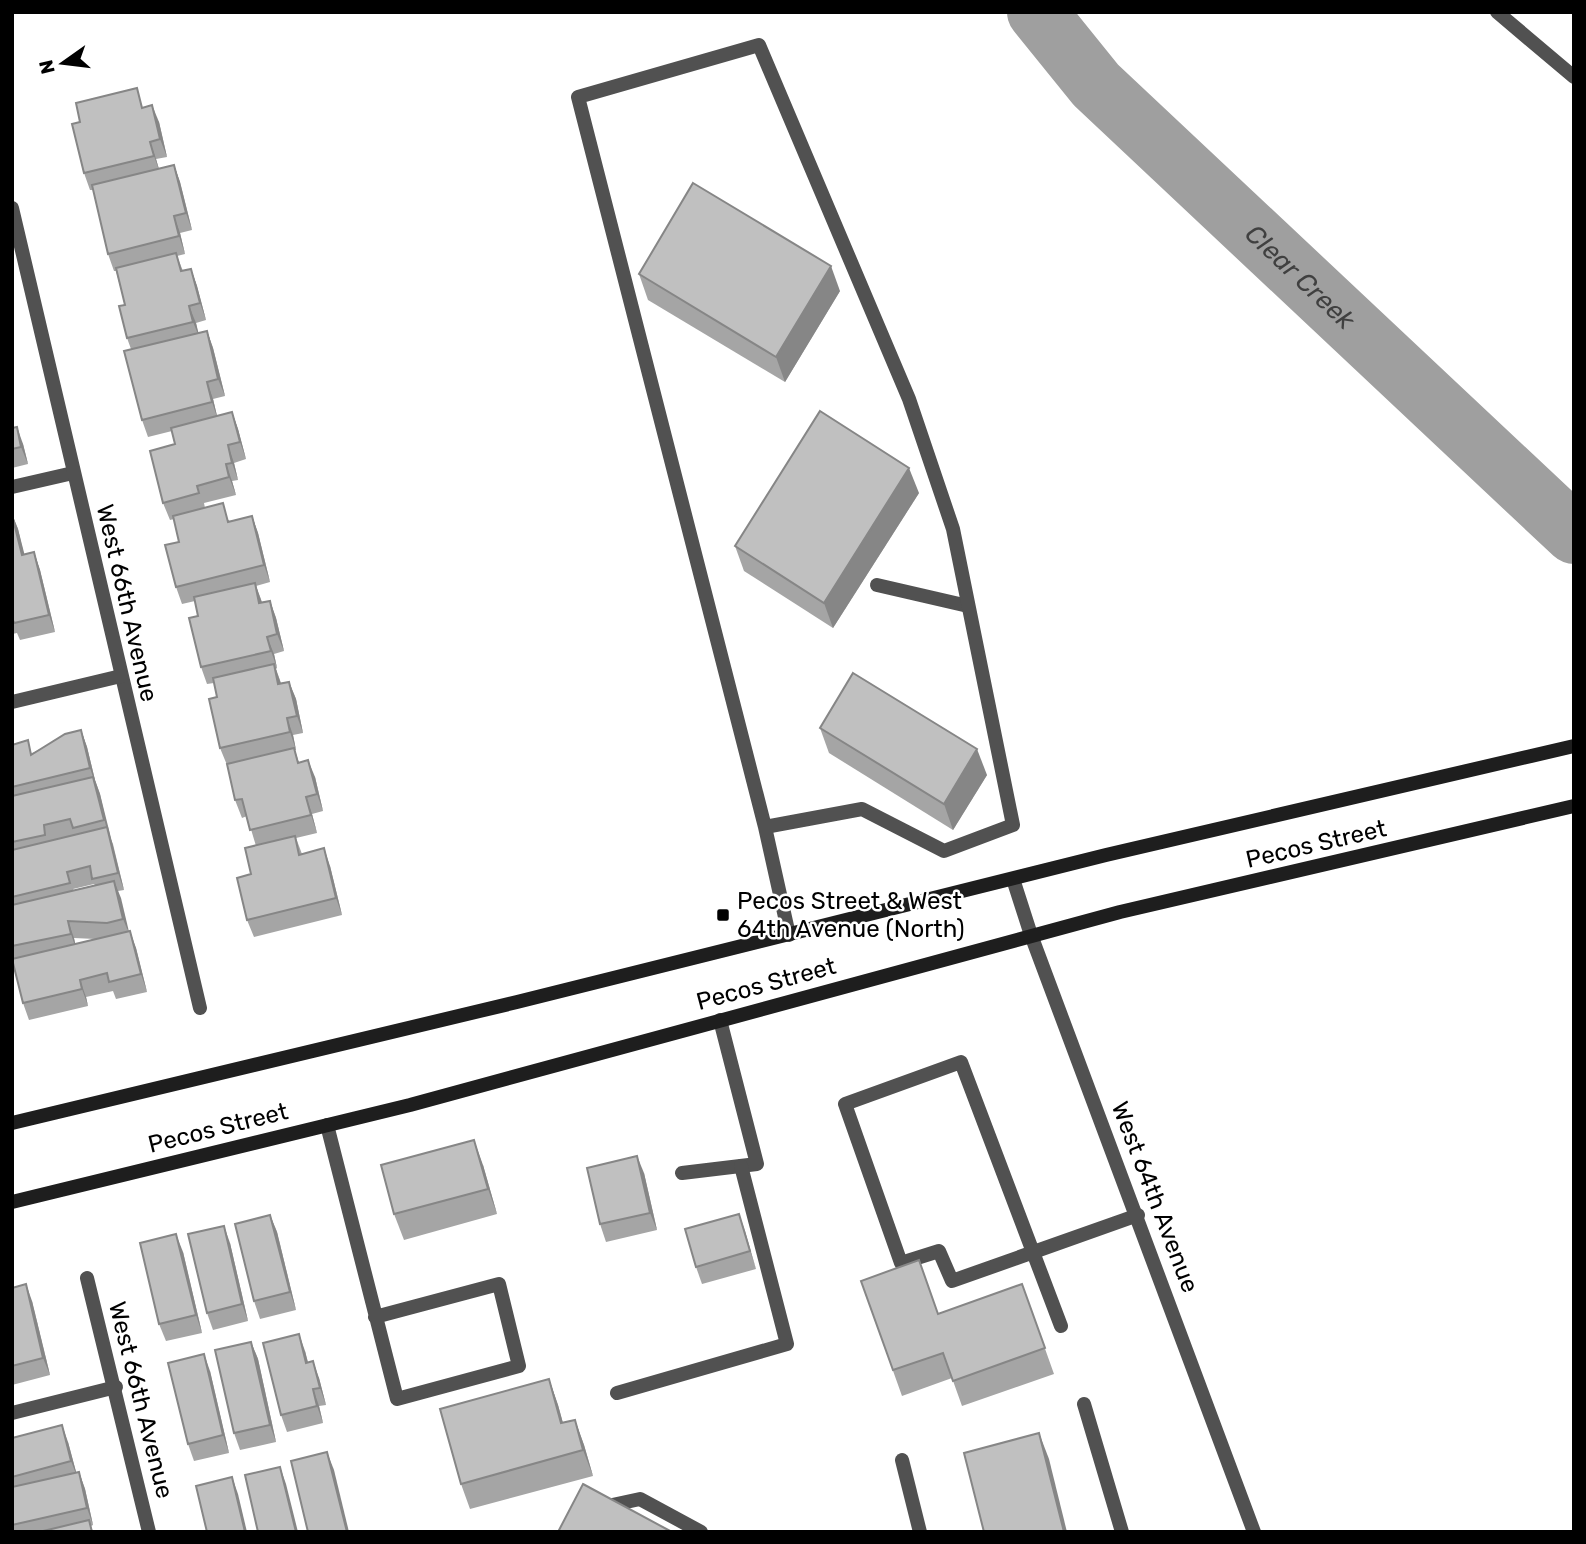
<svg xmlns="http://www.w3.org/2000/svg" width="1586" height="1544" viewBox="0 0 1586 1544" font-family="Rubik,sans-serif">
<style>
.lines{fill:none;stroke-linecap:round;stroke-linejoin:round}
.river{stroke:#9f9f9f;stroke-width:60}
.service{stroke:#515151;stroke-width:14}
.minor{stroke:#515151;stroke-width:14}
.tertiary{stroke:#515151;stroke-width:14}
.secondary{stroke:#1e1e1e;stroke-width:14}
.wall{fill:#a5a5a5;fill-rule:evenodd}
.shaded-wall{fill:#868686}
.building{fill:#c0c0c0;stroke:#868686;stroke-width:2}
.poi-dot{fill:#000;stroke:#fff;stroke-width:2.5}
.labels{text-anchor:middle;dominant-baseline:central;stroke-width:5;stroke-linejoin:round;paint-order:stroke}
.street-label{font-size:24px;fill:#000;stroke:#fff}
.poi-label{font-size:24px;fill:#000;stroke:#fff;text-anchor:start}
.water-label{font-size:26px;font-style:italic;fill:#404040;stroke:#fff}
</style>
<rect width="100%" height="100%" fill="#fff"/>
<g class="lines">
<path class="river" id="s1" d="M 1037,12 L 1096,85 L 1574,534"/>
<g class="service">
<polyline points="1497,12 1574,77"/>
<polyline points="12,487 73,473"/>
<polyline points="877,585 968,606"/>
<polyline points="765,827 578,97 759,45 909,399 953,529 1013,825 944,851 862,809 765,827 789,935"/>
<polyline points="327,1125 397,1399 519,1366 499,1284 375,1317"/>
<polyline points="682,1173 757,1164 720,1020"/>
<polyline points="1061,1326 961,1062 845,1104 901,1263 939,1251 952,1281 1138,1215"/>
<polyline points="617,1393 787,1344 741,1166"/>
<polyline points="1084,1404 1122,1532"/>
<polyline points="12,1413 116,1387"/>
<polyline points="902,1460 920,1532"/>
<polyline points="603,1507 640,1499 701,1532"/>
</g>
<g class="minor">
<polyline points="12,208 200,1008"/>
<polyline points="12,702 121,676"/>
<polyline points="87,1278 149,1532"/>
</g>
<polyline class="tertiary" points="1013,879 1031,935 1254,1532"/>
<g class="secondary">
<polyline points="12,1123 517,1002 1106,855 1574,746"/>
<polyline points="12,1202 410,1105 1120,912 1574,806"/>
</g>
</g>
<g class="wall">
<polygon points="144,107 159,122 167,157 156,159 159,169 174,165 180,182 192,230 180,233 185,254 177,256 183,271 191,269 197,286 206,320 196,323 198,333 207,331 213,348 225,396 213,399 217,416 232,412 238,429 246,459 234,463 238,480 232,481 236,495 204,503 205,508 230,521 252,516 258,533 270,582 256,586 262,602 270,601 276,618 284,651 274,654 277,668 276,669 281,683 289,682 296,699 303,733 293,735 296,750 295,750 299,763 315,777 323,811 312,814 317,833 296,838 302,854 330,866 342,915 254,937 247,920 251,874 256,846 247,816 242,818 235,800 227,765 220,748 217,697 214,683 207,684 201,667 198,616 195,601 182,604 176,587 179,542 174,519 170,520 163,503 175,444 172,431 148,437 142,420 131,349 127,338 125,305 116,271 114,271 108,254 93,190 90,190 84,173 80,122"/>
<polygon points="639,274 840,291 785,382 648,300"/>
<polygon points="12,427 23,444 28,464 12,468"/>
<polygon points="919,493 833,628 744,571 735,546"/>
<polygon points="12,514 18,529 24,555 34,552 40,570 55,632 20,640 17,633 12,634"/>
<polygon points="820,728 987,775 953,830 829,753"/>
<path d="M 81,730 L 87,747 L 95,780 L 100,794 L 109,835 L 113,844 L 124,890 L 118,891 L 128,931 L 136,948 L 147,992 L 116,999 L 113,991 L 86,997 L 88,1006 L 29,1020 L 23,1003 L 12,954 L 12,745 L 32,753 ZM 94,884 L 95,885 L 74,890 L 73,889 ZM 74,938 L 95,939 L 75,944 Z"/>
<polygon points="483,1165 497,1214 404,1240 394,1214"/>
<polygon points="644,1173 657,1230 606,1242 600,1224"/>
<polygon points="739,1214 756,1269 702,1284 696,1267"/>
<polygon points="270,1215 277,1232 296,1310 260,1319 254,1301"/>
<polygon points="230,1243 248,1321 213,1330 207,1313"/>
<polygon points="183,1252 202,1333 166,1341 159,1324"/>
<polygon points="861,1281 939,1314 1022,1284 1054,1374 962,1406 952,1378 902,1396"/>
<polygon points="12,1288 32,1301 50,1375 12,1385"/>
<polygon points="251,1342 258,1359 276,1442 240,1450 234,1433"/>
<polygon points="305,1351 308,1362 319,1378 326,1405 319,1406 323,1423 287,1432 281,1415"/>
<polygon points="210,1371 229,1453 194,1461 188,1444"/>
<polygon points="549,1379 558,1405 563,1423 575,1420 584,1445 593,1476 470,1509 461,1484"/>
<polygon points="12,1438 68,1442 76,1472 79,1472 85,1489 93,1525 91,1526 93,1532 12,1532"/>
</g>
<g class="shaded-wall">
<polygon points="152,105 159,122 167,157 160,139"/>
<polygon points="150,142 156,159 160,173 154,156"/>
<polygon points="174,165 180,182 192,230 186,213"/>
<polygon points="174,216 180,233 185,254 179,236"/>
<polygon points="831,266 840,291 785,382 776,357"/>
<polygon points="191,269 197,286 206,320 200,303"/>
<polygon points="189,306 196,323 200,339 193,322"/>
<polygon points="207,331 213,348 225,396 218,379"/>
<polygon points="207,382 213,399 218,420 212,402"/>
<polygon points="232,412 238,429 246,459 240,442"/>
<polygon points="17,427 23,444 28,464 21,447"/>
<polygon points="228,445 234,463 238,480 232,463"/>
<polygon points="226,464 232,481 236,495 229,477"/>
<polygon points="909,468 919,493 833,628 824,603"/>
<polygon points="12,514 18,529 29,572 22,555"/>
<polygon points="252,516 258,533 270,582 264,565"/>
<polygon points="34,552 40,570 55,632 49,615"/>
<polygon points="255,583 261,600 266,620 259,603"/>
<polygon points="270,601 276,618 284,651 277,634"/>
<polygon points="267,637 274,654 277,668 271,651"/>
<polygon points="274,664 280,681 285,701 278,684"/>
<polygon points="289,682 296,699 303,733 297,716"/>
<polygon points="287,718 293,735 296,750 290,732"/>
<polygon points="81,730 87,747 95,780 100,794 124,890 118,873 95,783 90,768"/>
<polygon points="977,749 987,775 953,830 944,804"/>
<polygon points="308,760 315,777 323,811 317,794"/>
<polygon points="306,797 312,814 317,833 311,815"/>
<polygon points="324,848 330,866 342,915 336,898"/>
<polygon points="114,881 121,898 130,936 123,919"/>
<polygon points="68,921 74,938 77,952 71,934"/>
<polygon points="130,931 136,948 147,992 141,974"/>
<polygon points="80,980 86,997 88,1006 82,989"/>
<polygon points="474,1140 483,1165 497,1214 488,1189"/>
<polygon points="637,1156 644,1173 657,1230 650,1213"/>
<polygon points="739,1214 745,1231 756,1269 750,1251"/>
<polygon points="270,1215 277,1232 296,1310 290,1292"/>
<polygon points="224,1226 230,1243 248,1321 242,1304"/>
<polygon points="176,1234 183,1252 202,1333 196,1315"/>
<polygon points="26,1284 32,1301 50,1375 43,1358"/>
<polygon points="299,1334 305,1351 312,1380 306,1363"/>
<polygon points="251,1342 258,1359 276,1442 270,1425"/>
<polygon points="204,1354 210,1371 229,1453 223,1435"/>
<polygon points="313,1361 319,1378 326,1405 320,1388"/>
<polygon points="549,1379 558,1405 570,1449 561,1423"/>
<polygon points="313,1389 319,1406 323,1423 317,1406"/>
<polygon points="575,1420 584,1445 593,1476 583,1450"/>
<polygon points="62,1425 68,1442 78,1479 71,1461"/>
<polygon points="1039,1433 1049,1459 1067,1532 1064,1532"/>
<polygon points="327,1452 334,1470 349,1532 347,1532"/>
<polygon points="280,1467 286,1484 298,1532 296,1532"/>
<polygon points="79,1472 85,1489 93,1525 87,1508"/>
<polygon points="232,1477 238,1494 247,1532 245,1532"/>
</g>
<g class="building">
<polygon points="137,88 142,108 152,105 160,139 150,142 154,156 84,173 72,124 80,122 76,103"/>
<polygon points="174,165 186,213 174,216 179,236 108,254 92,185"/>
<polygon points="693,183 831,266 776,357 639,274"/>
<polygon points="176,253 181,271 191,269 200,303 189,306 193,322 127,338 119,306 125,305 116,268"/>
<polygon points="207,331 218,379 207,382 212,402 142,420 124,351"/>
<polygon points="820,411 909,468 824,603 735,546"/>
<polygon points="232,412 240,442 228,445 232,463 226,464 229,477 197,486 199,493 163,503 150,451 175,444 171,428"/>
<polygon points="17,427 21,447 12,449 12,428"/>
<polygon points="223,503 228,522 252,516 264,565 176,587 165,545 179,542 173,516"/>
<polygon points="12,515 22,555 34,552 49,615 14,623 12,617"/>
<polygon points="255,583 259,603 270,601 277,634 267,637 271,651 201,667 189,618 198,616 194,597"/>
<polygon points="274,664 278,684 289,682 297,716 287,718 290,732 220,748 209,699 217,697 213,678"/>
<polygon points="853,673 977,749 944,804 820,728"/>
<polygon points="81,730 90,768 12,787 12,745 28,740 31,755 65,734"/>
<polygon points="294,748 298,763 308,760 317,794 306,797 311,815 250,830 242,799 235,800 227,764"/>
<polygon points="93,777 104,820 73,828 70,819 44,825 45,835 12,842 12,796"/>
<polygon points="107,827 118,873 92,879 90,866 67,872 70,883 12,897 12,850"/>
<polygon points="295,836 299,855 324,848 336,898 247,920 237,878 251,874 245,848"/>
<polygon points="114,881 123,919 107,923 68,921 71,934 12,946 12,905"/>
<polygon points="130,931 141,974 109,982 107,973 80,980 82,989 23,1003 12,959"/>
<polygon points="474,1140 488,1189 394,1214 381,1165"/>
<polygon points="637,1156 650,1213 600,1224 587,1168"/>
<polygon points="739,1214 750,1251 696,1267 685,1229"/>
<polygon points="270,1215 290,1292 254,1301 235,1224"/>
<polygon points="224,1226 242,1304 207,1313 188,1234"/>
<polygon points="176,1234 196,1315 159,1324 140,1243"/>
<polygon points="919,1260 938,1314 1022,1284 1045,1348 953,1381 943,1353 893,1370 861,1281"/>
<polygon points="26,1284 43,1358 12,1366 12,1288"/>
<polygon points="299,1334 306,1363 313,1361 320,1388 313,1389 317,1406 281,1415 263,1343"/>
<polygon points="251,1342 270,1425 234,1433 215,1350"/>
<polygon points="204,1354 223,1435 188,1444 168,1363"/>
<polygon points="549,1379 561,1423 575,1420 583,1450 461,1484 440,1409"/>
<polygon points="62,1425 71,1461 12,1477 12,1438"/>
<polygon points="1039,1433 1064,1532 984,1532 964,1453"/>
<polygon points="327,1452 347,1532 308,1532 291,1461"/>
<polygon points="280,1467 296,1532 258,1532 245,1475"/>
<polygon points="79,1472 87,1508 12,1525 12,1487"/>
<polygon points="232,1477 245,1532 207,1532 196,1486"/>
<polygon points="583,1484 672,1532 558,1532"/>
<polygon points="89,1520 92,1532 39,1532"/>
</g>
<rect class="poi-dot" x="716" y="908" width="14" height="14" rx="3.5"/>
<g class="labels">
<g class="street-label">
<text transform="translate(127 603) rotate(77)">West 66th Avenue</text>
<text transform="translate(1316 844) rotate(-13)">Pecos Street</text>
<text transform="translate(766 984) rotate(-15)">Pecos Street</text>
<text transform="translate(218 1128) rotate(-14)">Pecos Street</text>
<text transform="translate(1155 1197) rotate(69)">West 64th Avenue</text>
<text transform="translate(141 1400) rotate(76)">West 66th Avenue</text>
</g>
<g class="poi-label">
<text x="737" y="901">Pecos Street &amp; West<tspan x="737" dy="28">64th Avenue (North)</tspan></text>
</g>
<g class="water-label">
<text stroke="none"><textPath href="#s1" startOffset="374">Clear Creek</textPath></text>
</g>
</g>
<rect width="1586" height="1544" fill="none" stroke="#000000" stroke-width="28"/>
<g transform="translate(63 63) rotate(256)" stroke="#ffffff" stroke-width="5" paint-order="stroke">
<path d="M0-5L12 26L0 18L-12 26Z" fill="#000000"/>
<text y="-10" font-size="19" font-weight="bold" text-anchor="middle" fill="#000000">N</text>
</g>
</svg>
